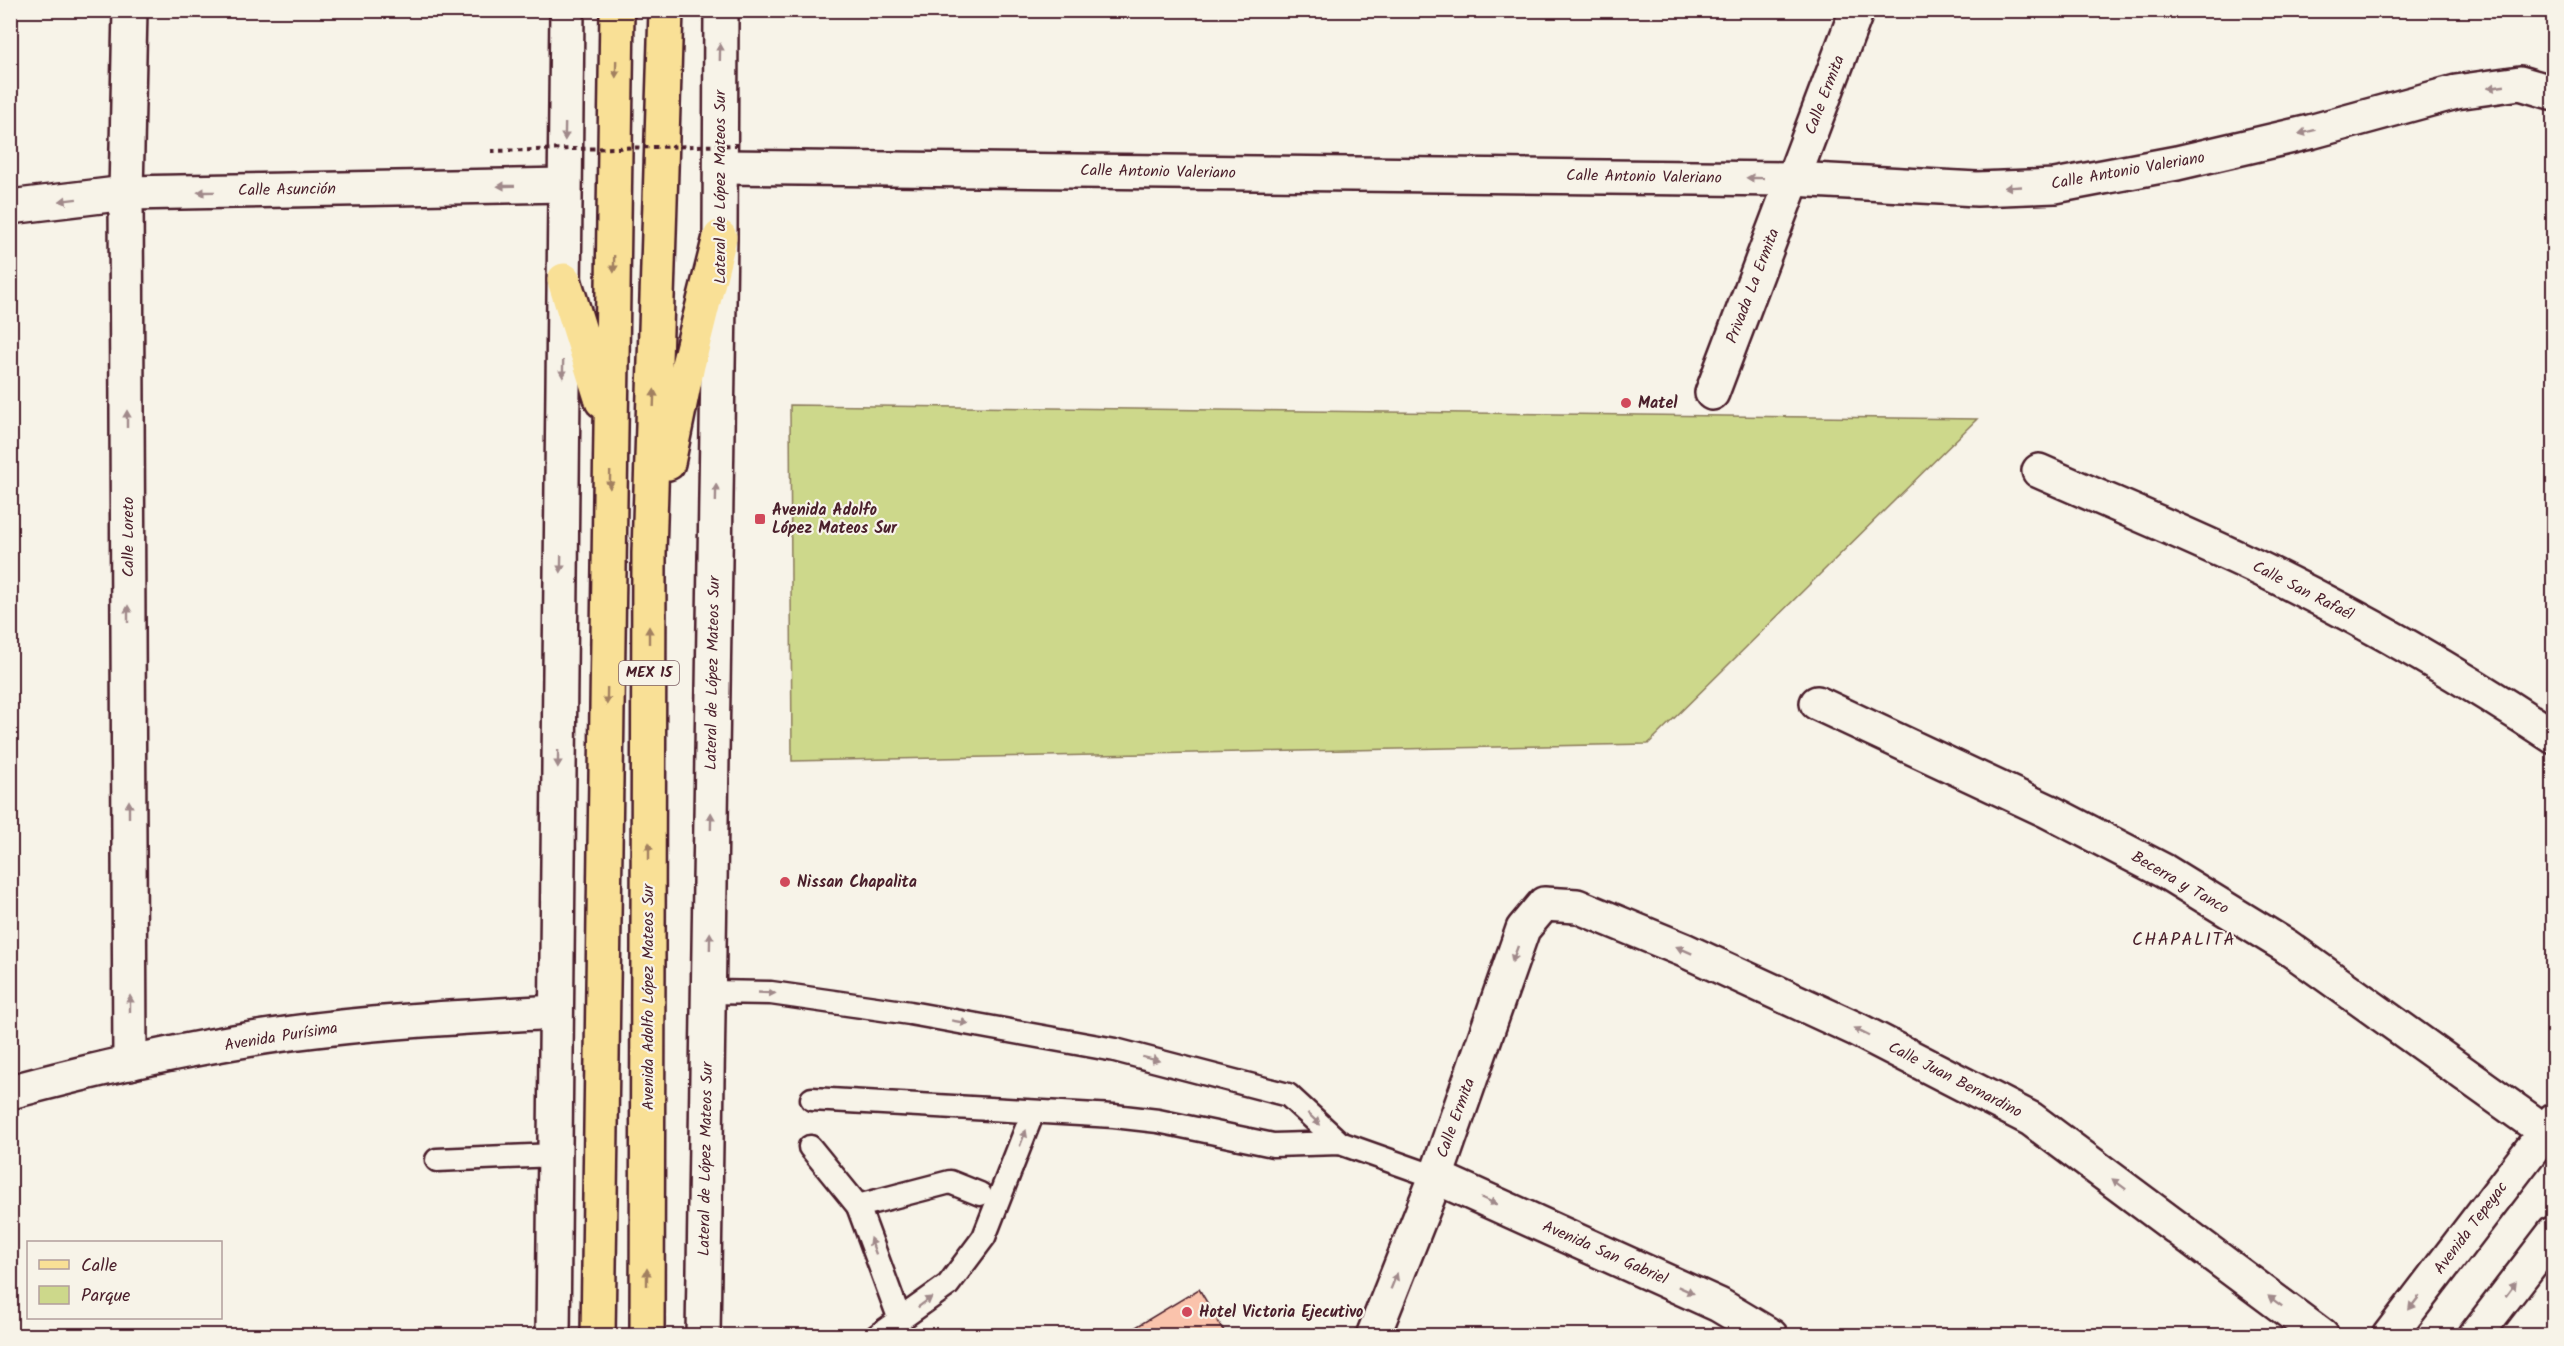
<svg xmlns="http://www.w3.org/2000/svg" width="2564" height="1346" viewBox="0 0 2564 1346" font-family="Kalam,sans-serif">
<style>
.green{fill:#cdd88b;stroke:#8c7c5b;stroke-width:1.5}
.building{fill:#fac3ac;stroke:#4a1f2b;stroke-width:1.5}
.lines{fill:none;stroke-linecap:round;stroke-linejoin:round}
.lane-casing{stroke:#4a1f2b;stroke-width:27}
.street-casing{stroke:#4a1f2b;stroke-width:38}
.secondary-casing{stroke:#4a1f2b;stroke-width:38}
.primary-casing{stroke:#4a1f2b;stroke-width:38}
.lane{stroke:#f7f3e8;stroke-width:22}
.street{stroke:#f7f3e8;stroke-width:33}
.secondary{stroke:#f7f3e8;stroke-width:33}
.primary{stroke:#f9e096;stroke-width:33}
.path-bridge{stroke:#4a1f2b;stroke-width:4;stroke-dasharray:4.5 4.5;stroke-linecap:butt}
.oneway{fill:#a0898a}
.oneway2{fill:#a28060}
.poi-dot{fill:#d1495b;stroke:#f7f3e8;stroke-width:2}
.labels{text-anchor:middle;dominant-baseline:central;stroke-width:4.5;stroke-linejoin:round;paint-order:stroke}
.shield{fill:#f7f3e8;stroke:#7e5f64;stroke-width:1.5}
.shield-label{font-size:15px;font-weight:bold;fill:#4a1f2b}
.street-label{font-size:16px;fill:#4a1f2b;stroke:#f7f3e8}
.poi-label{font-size:16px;font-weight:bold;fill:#4a1f2b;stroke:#f7f3e8;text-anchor:start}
.neighbourhood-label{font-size:18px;letter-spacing:1.5px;fill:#4a1f2b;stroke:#f7f3e8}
</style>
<rect width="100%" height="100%" fill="#f7f3e8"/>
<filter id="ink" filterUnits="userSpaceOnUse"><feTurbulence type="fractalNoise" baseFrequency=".0167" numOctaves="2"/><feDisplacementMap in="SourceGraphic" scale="12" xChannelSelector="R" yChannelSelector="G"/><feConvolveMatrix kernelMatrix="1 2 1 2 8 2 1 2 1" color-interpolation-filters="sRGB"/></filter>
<g filter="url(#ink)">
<polygon class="green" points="790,405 1977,419 1648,744 792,761"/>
<polygon class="building" points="1199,1289 1227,1336 1121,1336"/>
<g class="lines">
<g class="lane-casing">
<g id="lane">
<polyline points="709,992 771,993 910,1013 1115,1050 1288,1095 1340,1143"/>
<polyline points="812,1099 1114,1116 1158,1121 1273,1145 1340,1143 1436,1177"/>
<polyline points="810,1147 858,1206 900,1320"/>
<polyline points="437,1160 555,1155"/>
<polyline points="858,1206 950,1182 980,1194"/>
<polyline points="877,1336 948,1285 984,1237 1033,1112"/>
</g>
</g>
<g class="street-casing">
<g id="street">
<polyline points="130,10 126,193 130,1063"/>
<polyline points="721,167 1793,179 1977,189 2055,186 2177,163 2310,132 2456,92 2520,83 2554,93"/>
<polyline points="10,207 126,193 564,185"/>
<polyline points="1712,393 1857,10"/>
<path d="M 2039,471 C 2118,506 2199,538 2277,577 C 2372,624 2465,678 2554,737"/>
<polyline points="1817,703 2048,811 2164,871 2286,946 2554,1138"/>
<path d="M 10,1092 C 103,1067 197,1046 292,1033 C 379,1021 467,1017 555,1012"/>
<polyline points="1436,1177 1719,1305 1771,1336"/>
<polyline points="1373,1336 1436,1177 1523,929 1544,904 1577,906 1684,950 1856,1029 2031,1119 2322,1336"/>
</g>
</g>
<g class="secondary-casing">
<g id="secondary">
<polyline points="553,1336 567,10"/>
<polyline points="703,1336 720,237 721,10"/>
<polyline points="2389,1336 2554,1120"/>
<polyline points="2475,1336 2554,1233"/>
</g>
</g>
<g class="primary-casing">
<g id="primary">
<polyline points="564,280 602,401"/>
<polyline points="668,463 688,365 720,237"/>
<polyline points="598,1336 617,10"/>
<polyline points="647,1336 649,553 666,10"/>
</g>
</g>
<use href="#lane" class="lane"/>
<use href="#street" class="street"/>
<use href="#secondary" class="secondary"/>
<use href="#primary" class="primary"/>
<polyline class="path-bridge" points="491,151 738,145"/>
</g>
<defs><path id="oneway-solid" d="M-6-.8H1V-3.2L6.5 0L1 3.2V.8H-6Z" transform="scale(1.5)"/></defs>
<g class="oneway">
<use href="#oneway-solid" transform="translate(720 52) rotate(-89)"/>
<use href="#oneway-solid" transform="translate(2496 87) rotate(172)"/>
<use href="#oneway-solid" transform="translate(565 132) rotate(91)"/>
<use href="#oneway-solid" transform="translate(2307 132) rotate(166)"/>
<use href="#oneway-solid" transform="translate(1755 178) rotate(-179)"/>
<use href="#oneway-solid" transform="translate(506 186) rotate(179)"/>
<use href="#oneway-solid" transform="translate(2013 187) rotate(177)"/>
<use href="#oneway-solid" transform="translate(206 192) rotate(179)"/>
<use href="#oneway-solid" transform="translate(68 200) rotate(173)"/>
<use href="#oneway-solid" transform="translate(563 369) rotate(91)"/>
<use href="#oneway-solid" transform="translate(127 419) rotate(-90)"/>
<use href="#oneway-solid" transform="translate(716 493) rotate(-89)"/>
<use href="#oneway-solid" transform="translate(561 564) rotate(91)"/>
<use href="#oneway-solid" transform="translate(128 614) rotate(-90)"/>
<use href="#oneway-solid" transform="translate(558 759) rotate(91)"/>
<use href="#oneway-solid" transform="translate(129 809) rotate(-90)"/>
<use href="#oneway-solid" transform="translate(711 821) rotate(-89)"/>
<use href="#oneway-solid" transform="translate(710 941) rotate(-89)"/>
<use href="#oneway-solid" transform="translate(1684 950) rotate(-156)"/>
<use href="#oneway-solid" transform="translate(1515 954) rotate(110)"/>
<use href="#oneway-solid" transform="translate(767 993) rotate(3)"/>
<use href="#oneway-solid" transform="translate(130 1004) rotate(-90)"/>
<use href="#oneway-solid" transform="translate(960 1022) rotate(10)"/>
<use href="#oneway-solid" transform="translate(1861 1032) rotate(-153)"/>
<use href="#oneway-solid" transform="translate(1151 1059) rotate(14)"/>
<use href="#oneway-solid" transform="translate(1314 1119) rotate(43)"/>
<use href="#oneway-solid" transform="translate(1023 1138) rotate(-69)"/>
<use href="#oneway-solid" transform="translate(2119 1184) rotate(-143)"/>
<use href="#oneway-solid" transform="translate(1489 1201) rotate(24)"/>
<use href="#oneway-solid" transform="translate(873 1246) rotate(-110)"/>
<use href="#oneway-solid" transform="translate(1394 1281) rotate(-68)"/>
<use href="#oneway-solid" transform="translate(2511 1289) rotate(-53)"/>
<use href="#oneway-solid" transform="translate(1686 1290) rotate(24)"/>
<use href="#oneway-solid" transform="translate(2275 1301) rotate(-143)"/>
<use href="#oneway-solid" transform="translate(925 1302) rotate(-37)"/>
<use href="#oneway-solid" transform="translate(2414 1303) rotate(128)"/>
</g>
<g class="oneway2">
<use href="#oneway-solid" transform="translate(616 69) rotate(91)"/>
<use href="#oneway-solid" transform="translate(614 264) rotate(91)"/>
<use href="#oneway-solid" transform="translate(654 398) rotate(-88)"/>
<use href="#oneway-solid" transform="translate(610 480) rotate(91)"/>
<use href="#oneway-solid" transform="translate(649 635) rotate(-90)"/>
<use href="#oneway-solid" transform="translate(607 696) rotate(91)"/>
<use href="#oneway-solid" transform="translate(649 851) rotate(-90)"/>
<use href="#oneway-solid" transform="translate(647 1277) rotate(-90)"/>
</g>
</g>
<g class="poi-dot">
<circle cx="1626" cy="403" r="6"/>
<rect x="754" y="513" width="12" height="12" rx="3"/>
<circle cx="785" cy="882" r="6"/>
<circle cx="1187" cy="1312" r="6"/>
</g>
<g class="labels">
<rect class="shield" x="619" y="661" width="60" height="24" rx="4.5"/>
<g class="shield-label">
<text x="649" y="673">MEX 15</text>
</g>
<g class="street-label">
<text transform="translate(1825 95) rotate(-69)">Calle Ermita</text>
<text transform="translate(2128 171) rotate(-10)">Calle Antonio Valeriano</text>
<text transform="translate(1158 172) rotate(1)">Calle Antonio Valeriano</text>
<text transform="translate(1644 177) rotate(1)">Calle Antonio Valeriano</text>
<text transform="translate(720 187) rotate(-90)">Lateral de López Mateos Sur</text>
<text transform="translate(287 190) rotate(-1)">Calle Asunción</text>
<text transform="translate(1753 286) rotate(-69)">Privada La Ermita</text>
<text transform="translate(128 537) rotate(-90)">Calle Loreto</text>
<text transform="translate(2303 591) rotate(27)">Calle San Rafaél</text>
<text transform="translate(713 673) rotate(-89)">Lateral de López Mateos Sur</text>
<text transform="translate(2180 883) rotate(30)">Becerra y Tanco</text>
<text transform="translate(648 997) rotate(-90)">Avenida Adolfo López Mateos Sur</text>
<text transform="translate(281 1037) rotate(-9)">Avenida Purísima</text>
<text transform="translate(1955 1080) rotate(27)">Calle Juan Bernardino</text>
<text transform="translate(1456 1118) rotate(-70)">Calle Ermita</text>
<text transform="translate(706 1159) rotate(-89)">Lateral de López Mateos Sur</text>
<text transform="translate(2471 1228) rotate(-53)">Avenida Tepeyac</text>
<text transform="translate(1605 1253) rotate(24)">Avenida San Gabriel</text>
</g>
<g class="poi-label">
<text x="1638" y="403">Matel</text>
<text x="772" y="510">Avenida Adolfo<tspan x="772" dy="18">López Mateos Sur</tspan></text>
<text x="797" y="882">Nissan Chapalita</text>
<text x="1199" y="1312">Hotel Victoria Ejecutivo</text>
</g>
<g class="neighbourhood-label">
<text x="2184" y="940">CHAPALITA</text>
</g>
</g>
<rect width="2564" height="1346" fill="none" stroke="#f7f3e8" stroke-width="36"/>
<rect x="18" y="18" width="2528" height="1310" fill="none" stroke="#4a1f2b" stroke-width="2" filter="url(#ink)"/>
<rect x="27" y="1241" width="195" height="78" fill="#f7f3e8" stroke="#b29e9c" stroke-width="1.5"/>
<rect x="39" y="1260" width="30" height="9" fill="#f9e096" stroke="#b29e9c" stroke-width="1.5"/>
<text x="81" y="1271" font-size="18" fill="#4a1f2b">Calle</text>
<rect x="39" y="1286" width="30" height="18" fill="#cdd88b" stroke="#b29e9c" stroke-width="1.5"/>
<text x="81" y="1301" font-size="18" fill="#4a1f2b">Parque</text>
</svg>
